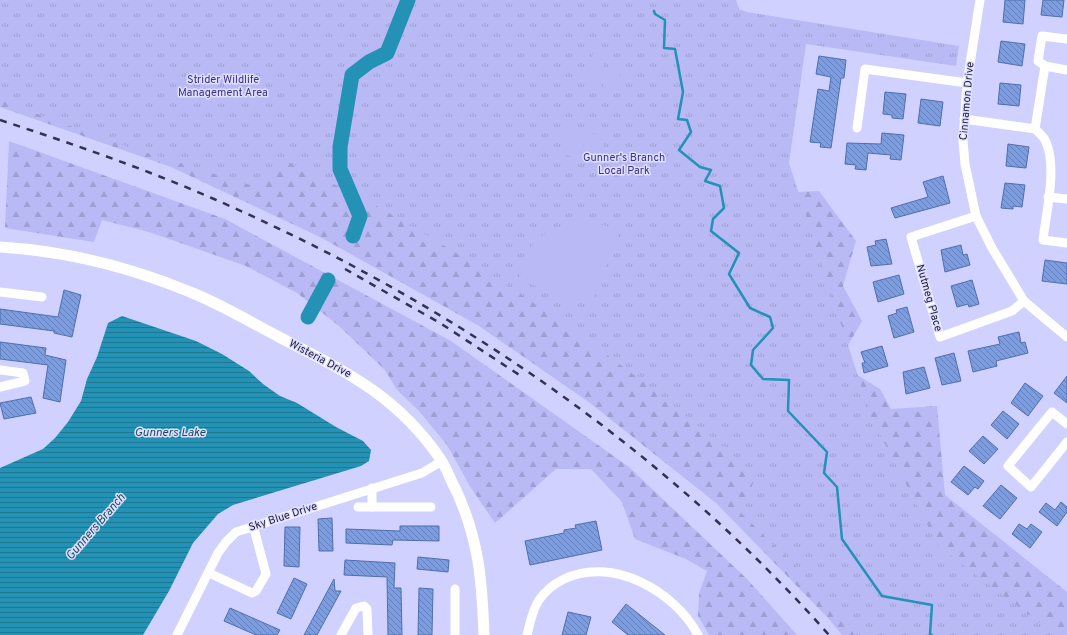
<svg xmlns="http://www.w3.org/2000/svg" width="1067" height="635" viewBox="0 0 1067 635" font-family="Overpass,sans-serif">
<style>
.forest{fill:url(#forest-firs)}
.park{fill:url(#park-tufts)}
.garden{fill:#b9b9f5}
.water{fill:url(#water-rules)}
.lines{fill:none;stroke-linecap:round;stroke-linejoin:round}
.stream{stroke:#2392b5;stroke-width:2.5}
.river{stroke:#2392b5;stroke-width:15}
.building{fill:url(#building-back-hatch);stroke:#506ead}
.minor{stroke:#fff;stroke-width:9}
.tertiary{stroke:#fff;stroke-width:11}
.rail{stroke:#343251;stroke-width:2.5;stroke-dasharray:7 7;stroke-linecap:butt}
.labels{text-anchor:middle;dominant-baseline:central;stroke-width:3;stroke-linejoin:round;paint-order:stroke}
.park-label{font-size:11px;fill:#3c3085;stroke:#dfe0ff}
.street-label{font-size:11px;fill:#22203d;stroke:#dfe0ff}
.water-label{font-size:12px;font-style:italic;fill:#1e4a5a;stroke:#dfe0ff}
</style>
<defs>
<pattern id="forest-firs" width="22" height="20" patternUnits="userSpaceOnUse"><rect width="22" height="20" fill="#b9b9f5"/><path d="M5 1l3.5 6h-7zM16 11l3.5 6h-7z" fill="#9f9fd3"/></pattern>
<pattern id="park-tufts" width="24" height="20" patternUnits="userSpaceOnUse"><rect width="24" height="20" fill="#b9b9f5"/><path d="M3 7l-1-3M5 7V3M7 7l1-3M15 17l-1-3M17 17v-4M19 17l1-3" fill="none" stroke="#9f9fd3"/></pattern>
<pattern id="water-rules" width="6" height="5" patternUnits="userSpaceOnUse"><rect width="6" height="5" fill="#2392b5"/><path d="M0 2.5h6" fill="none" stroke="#1e7794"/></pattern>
<pattern id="building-back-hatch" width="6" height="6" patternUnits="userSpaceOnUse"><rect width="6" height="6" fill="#7c9de1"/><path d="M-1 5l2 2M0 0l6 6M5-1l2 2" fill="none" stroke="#6580b8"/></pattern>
</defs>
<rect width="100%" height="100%" fill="#d0d1ff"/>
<g class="forest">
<polygon points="0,0 568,0 731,6 798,32 778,193 819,191 856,241 843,286 862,321 838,363 880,389 891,409 937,406 945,495 1067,592 1067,635 842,635 828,618 716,503 590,403 479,326 322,238 171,167 0,107"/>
<polygon points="9,141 225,219 451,341 629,467 747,579 797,635 709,635 698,616 699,594 707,571 686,559 635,539 622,502 591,469 556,469 495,523 471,488 447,445 418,410 397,390 385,370 339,326 297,293 246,266 149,232 102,220 94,242 5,228"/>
</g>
<path class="park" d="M 0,0 L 736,0 L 740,11 L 959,46 L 956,66 L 806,44 L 789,163 L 872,419 L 939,547 L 1056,635 L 857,635 L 797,568 L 741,513 L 756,475 C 645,377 524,291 396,217 C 359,195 319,177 280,158 L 259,188 L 110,141 L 0,100 Z"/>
<g class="garden">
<polygon points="593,53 606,57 598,86 585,83"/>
<polygon points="610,57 623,61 616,90 603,87"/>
<polygon points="568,127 587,132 580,159 561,154"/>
<polygon points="587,132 606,137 599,164 580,159"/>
<path d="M 576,222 L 597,223 L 620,231 L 591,306 L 519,280 C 527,242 539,231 576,222 Z"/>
</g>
<polygon class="water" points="122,316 196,341 222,354 249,371 263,384 280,396 297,403 336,427 363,441 371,450 369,461 361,466 233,505 218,514 193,543 169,591 143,635 0,635 0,468 43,449 55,438 68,422 81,401 87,379 97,357 108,323"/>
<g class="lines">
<polyline class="stream" points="654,11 655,14 665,20 664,48 675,49 683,92 678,119 687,120 691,132 679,150 700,167 711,170 705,181 720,186 724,208 713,219 711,231 739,253 729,274 750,308 770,317 773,328 753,350 751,365 763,379 789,380 788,411 827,452 824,473 837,487 842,539 882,596 932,605 930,634 932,635"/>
<g class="river">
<polyline points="353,236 360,216 340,169 340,147 352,75 369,62 387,53 408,0"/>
<polyline points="308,317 328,280"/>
</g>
</g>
<g class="building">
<polygon points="1005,0 1025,0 1023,24 1003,22"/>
<polygon points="1043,0 1064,0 1062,17 1041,15"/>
<polygon points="1001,41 1025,44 1022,66 998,62"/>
<polygon points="819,56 846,60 844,78 841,78 831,148 820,147 821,143 810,142 818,89 829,91 831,77 816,74"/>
<polygon points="1000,83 1021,85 1019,106 998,104"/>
<polygon points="885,92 906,94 903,119 892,118 892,115 883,114"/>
<polygon points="921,99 943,102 940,126 918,123"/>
<polygon points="882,133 904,135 901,160 890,159 891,155 868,153 866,170 855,169 856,165 845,164 847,143 881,144"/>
<polygon points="1008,144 1029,147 1026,168 1006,166"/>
<polygon points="943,176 950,203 895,218 891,208 928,197 923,182"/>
<polygon points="1005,183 1025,185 1022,207 1013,206 1013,209 1001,208"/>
<polygon points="886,239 892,264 871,266 867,247 876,245 875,241"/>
<polygon points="961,245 963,255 967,254 970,265 945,272 941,250"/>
<polygon points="1045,260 1067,263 1067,284 1042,281"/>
<polygon points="899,275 904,294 878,302 873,282"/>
<polygon points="972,280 979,304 969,307 968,304 957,307 951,286"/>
<polygon points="64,290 81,295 72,337 54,333 54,331 0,324 0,309 58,317"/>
<polygon points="907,307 914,332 894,338 888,316 897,313 896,310"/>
<polygon points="1019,332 1021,343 1025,342 1028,353 996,361 997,366 973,372 968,351 1000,344 998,337"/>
<polygon points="0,342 46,348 45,355 66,360 60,402 43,398 48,365 0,359"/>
<polygon points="882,346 888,366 864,373 862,363 865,363 861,352"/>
<polygon points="954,353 961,381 942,385 935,358"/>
<polygon points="924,367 930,388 906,394 903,372"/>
<polygon points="1067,376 1067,403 1054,393"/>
<polygon points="1025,383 1043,396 1028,416 1011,403"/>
<polygon points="31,397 36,413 4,419 0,403"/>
<polygon points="1003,411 1019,424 1007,439 991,425"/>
<polygon points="983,436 998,449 984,464 969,451"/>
<polygon points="964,466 984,481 978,489 975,487 968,495 951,482"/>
<polygon points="1001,485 1017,498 1000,519 983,506"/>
<polygon points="1061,502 1067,507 1067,512 1057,526 1039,512 1046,503 1055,510"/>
<polygon points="332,518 333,551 319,551 318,519"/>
<polygon points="596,521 602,550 530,565 525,541 564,533 564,530 576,528 575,525"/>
<polygon points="1019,524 1027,529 1031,524 1042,532 1030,548 1012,534"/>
<polygon points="400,526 439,526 439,541 393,540 392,545 346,543 346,529 400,531"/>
<polygon points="285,527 300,527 299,567 284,566"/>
<polygon points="418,557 449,560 448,572 417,569"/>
<polygon points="345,560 395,563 394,588 401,588 402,635 388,635 387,577 344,575"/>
<polygon points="294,578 307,584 291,619 277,613"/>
<polygon points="334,579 335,591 341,591 317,635 304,635"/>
<polygon points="419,588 433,589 432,635 418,635"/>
<polygon points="626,604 665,635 628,635 612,622"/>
<polygon points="230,608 280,630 277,635 256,635 224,621"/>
<polygon points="568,612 591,617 586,635 562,635"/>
</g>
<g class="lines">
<g class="minor">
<polyline points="980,0 967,83 963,141 965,164 976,216 992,248 1024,301 1067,337"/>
<polyline points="1067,39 1042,36 1038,61 1045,66 1067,70"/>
<path d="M 964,119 L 1035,129 C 1038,132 1043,136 1045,140 C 1058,165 1046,213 1043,240 L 1067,243"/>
<polyline points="857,128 865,69 967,83"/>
<polyline points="1035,129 1045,66"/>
<polyline points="1048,197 1067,199"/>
<polyline points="976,216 911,237 940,337 1012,311 1024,301"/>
<polyline points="0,292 42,297"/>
<polyline points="0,370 23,373 25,381 0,387"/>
<polyline points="1067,424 1052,412 1008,466 1031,487 1067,442"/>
<polyline points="372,488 372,507 431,507"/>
<polyline points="358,507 372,507"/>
<polyline points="209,573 252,593 256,591 266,574 253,525"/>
<polyline points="455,589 455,635"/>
<polyline points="177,635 218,553 226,542 236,532 422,473 442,461"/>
<polyline points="341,635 356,608 364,606 367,609 368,635"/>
<path d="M 527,635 C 530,624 532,610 539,600 C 545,591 554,584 564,579 C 612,556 675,591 698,635"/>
</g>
<path class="tertiary" d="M 0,247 C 65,251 130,267 190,292 C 221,304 250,322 279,337 C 345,371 398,396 441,460 C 447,469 450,479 455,488 C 479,539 482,580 484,635"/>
<g class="rail">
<path d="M 0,120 C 79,146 157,173 232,207 C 456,307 666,451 829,635"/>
<polyline points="345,269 440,323 524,378"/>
</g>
</g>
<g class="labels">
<g class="park-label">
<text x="223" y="80">Strider Wildlife<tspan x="223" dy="13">Management Area</tspan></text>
<text x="624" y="158">Gunner's Branch<tspan x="624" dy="13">Local Park</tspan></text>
</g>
<g class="street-label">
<text transform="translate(967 101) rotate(-85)">Cinnamon Drive</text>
<text transform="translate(929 298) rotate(74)">Nutmeg Place</text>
<text transform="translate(320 359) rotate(28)">Wisteria Drive</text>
<text transform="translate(283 517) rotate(-18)">Sky Blue Drive</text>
</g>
<g class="water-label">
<text x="170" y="433">Gunners Lake</text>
<text transform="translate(96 527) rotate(-49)">Gunners Branch</text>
</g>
</g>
</svg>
